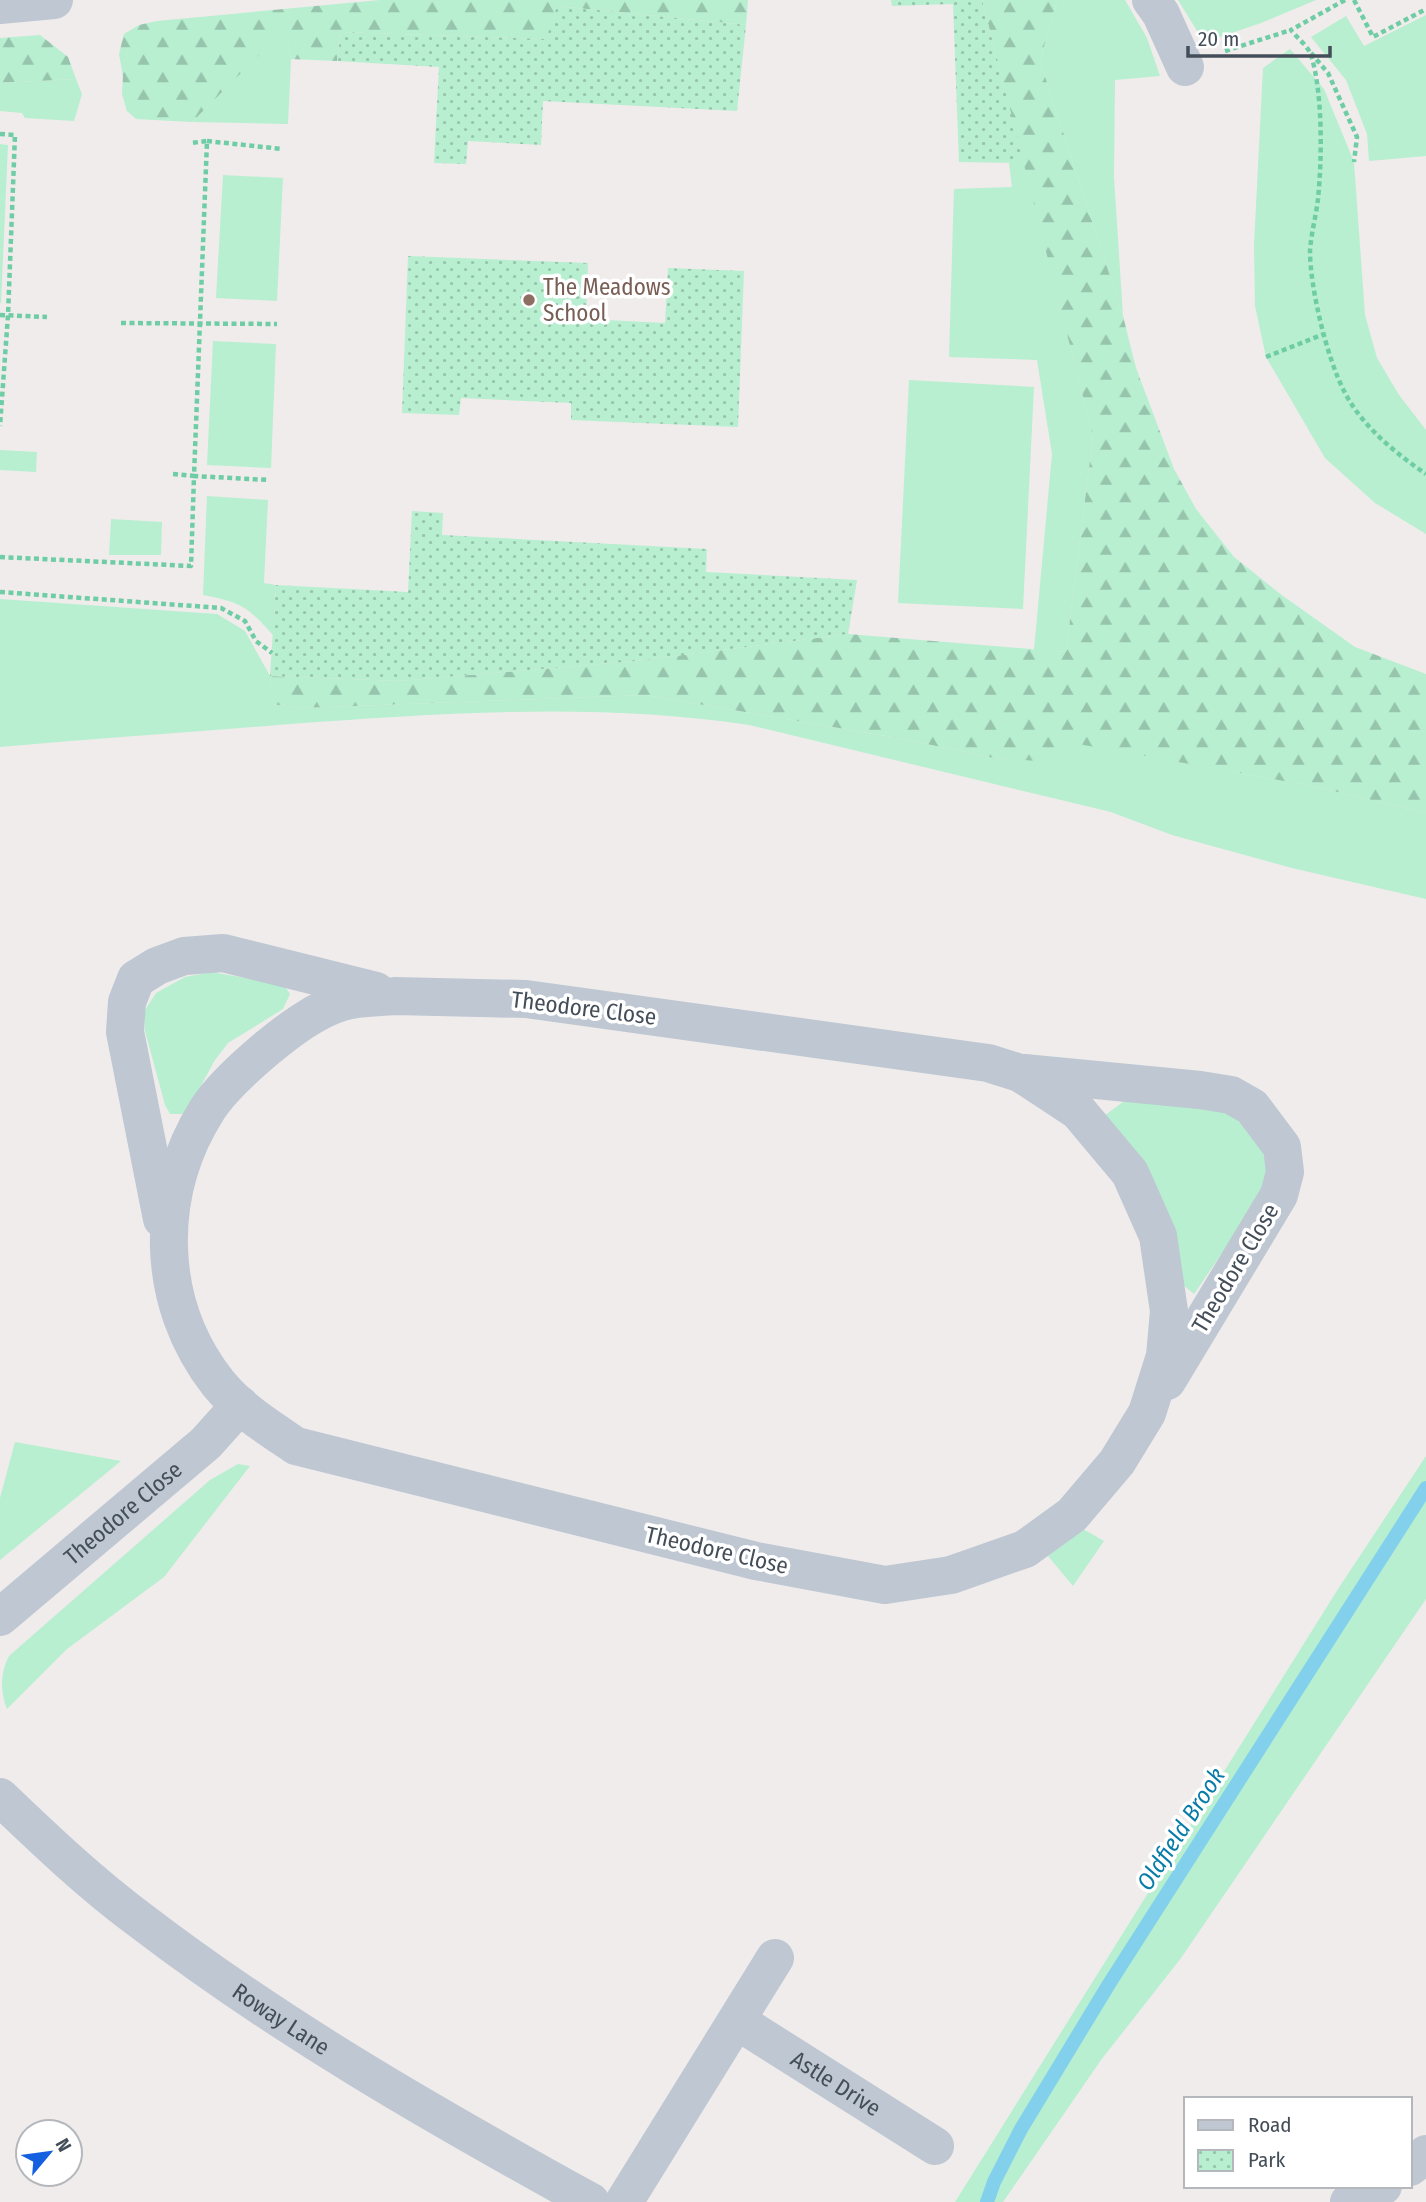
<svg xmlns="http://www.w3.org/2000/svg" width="1426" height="2202" viewBox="0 0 1426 2202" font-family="'Fira Sans Condensed',sans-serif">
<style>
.grass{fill:#b7efd0}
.forest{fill:url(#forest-firs)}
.park{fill:url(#park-dots)}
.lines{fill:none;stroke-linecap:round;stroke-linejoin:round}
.stream{stroke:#83d0ed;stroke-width:14}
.path{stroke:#6fcda5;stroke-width:4.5;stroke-dasharray:5 3.5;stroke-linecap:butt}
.minor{stroke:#bec7d2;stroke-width:38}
.education-dot{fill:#8d6e63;stroke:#fff;stroke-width:2.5}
.labels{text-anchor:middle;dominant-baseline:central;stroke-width:7;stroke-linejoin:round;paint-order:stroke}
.education-label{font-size:23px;fill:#785e54;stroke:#fff;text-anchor:start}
.street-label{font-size:23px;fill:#444e59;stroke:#fff}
.water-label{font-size:24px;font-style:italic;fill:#087ca8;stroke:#fff}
</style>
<defs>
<pattern id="forest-firs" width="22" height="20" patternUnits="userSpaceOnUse" patternTransform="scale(1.75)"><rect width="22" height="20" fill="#b7efd0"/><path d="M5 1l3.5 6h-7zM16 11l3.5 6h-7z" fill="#96c4ac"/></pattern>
<pattern id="park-dots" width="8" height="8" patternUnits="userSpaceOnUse" patternTransform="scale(1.75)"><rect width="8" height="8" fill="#b7efd0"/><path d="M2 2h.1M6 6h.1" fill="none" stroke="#96c4ac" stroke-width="1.8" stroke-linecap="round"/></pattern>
</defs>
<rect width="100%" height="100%" fill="#efeceb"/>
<g class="grass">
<polygon points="1057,0 1125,0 1147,38 1160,76 1115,80 1114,177 1123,316 1040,61"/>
<polygon points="1178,0 1316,0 1261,23 1214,39 1199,34"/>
<polygon points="1426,15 1426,156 1369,161 1367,134 1346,80 1311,37 1346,16 1364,46"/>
<polygon points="285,28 291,59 288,124 192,122"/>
<polygon points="1290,49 1324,89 1354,162 1365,315 1377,358 1399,395 1426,430 1426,534 1375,503 1325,458 1266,357 1255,306 1254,245 1263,68"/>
<polygon points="76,79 82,94 74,121 25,118 22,113 0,111 0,83"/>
<polygon points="0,144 8,145 1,303 0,303"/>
<polygon points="1009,163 1024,163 1093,436 1066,652 1034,650 1052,454 1037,360 949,357 954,189 1012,187"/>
<polygon points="223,175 283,178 277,301 216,298"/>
<polygon points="213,341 276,344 271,468 207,465"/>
<polygon points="909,380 1034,387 1023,609 898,603"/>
<polygon points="0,450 37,452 36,472 0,470"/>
<path d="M 207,496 L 268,500 L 264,583 L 276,585 L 273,635 C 246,605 242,603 203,595 Z"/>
<polygon points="111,519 162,522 161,555 109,555"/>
<path d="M 0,599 L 217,614 L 245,631 L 270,676 L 272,704 L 302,708 L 645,695 L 898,738 L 994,758 L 1052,761 L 1055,739 L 1312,786 L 1426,813 L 1426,899 L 1292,868 L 1172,835 L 1111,812 L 749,725 C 599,702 441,713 290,724 C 193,732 97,738 0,747 Z"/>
<polygon points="212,972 284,985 290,994 283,1009 228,1043 215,1060 192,1102 183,1114 170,1114 165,1105 145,1031 145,1010 156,993 185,977"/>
<polygon points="1131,1096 1216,1103 1259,1138 1268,1170 1259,1199 1194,1294 1182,1284 1104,1116"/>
<polygon points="15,1442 121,1461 0,1560 0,1498"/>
<polygon points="1426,1456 1426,1599 1181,1958 1101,2060 1003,2202 955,2202 1338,1589"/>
<path d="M 238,1464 L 250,1466 L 164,1577 L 67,1649 L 7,1709 C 0,1691 0,1673 9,1656 L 210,1480 Z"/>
<polygon points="1083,1529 1104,1541 1073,1586 1048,1556"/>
</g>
<g class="forest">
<polygon points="380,0 748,0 746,25 557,6 547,39 341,32 337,61 291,59 285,29 192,122 136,119 127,111 122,94 123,76 119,54 124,34 139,25 157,21"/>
<polygon points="982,0 1057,0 1040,61 1123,316 1136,368 1174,469 1196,509 1234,557 1283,596 1355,647 1426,674 1426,813 1312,786 1056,740 1052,762 994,758 898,738 645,695 302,708 271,704 270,676 399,681 635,661 848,634 1066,652 1093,436"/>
<polygon points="40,35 68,57 76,79 0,83 0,38"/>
</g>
<g class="park">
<polygon points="891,0 982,0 1024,163 959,162 953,4 892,6"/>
<polygon points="557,6 746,25 737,111 543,101 541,145 468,141 466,164 434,163 439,67 337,61 341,32 546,39"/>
<polygon points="408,256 588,263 586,319 665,323 668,268 744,271 738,427 571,420 571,403 461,398 459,415 402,413"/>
<polygon points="412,511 443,513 442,535 707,549 706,572 857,580 848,634 635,661 399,681 270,676 276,585 408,592"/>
</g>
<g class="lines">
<polyline class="stream" points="987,2202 994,2182 1021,2129 1109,1984 1426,1488"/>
<g class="path">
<path d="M 1345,0 L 1291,30 C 1297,38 1308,46 1311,55 C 1323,93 1322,159 1318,199 C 1316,216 1311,234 1310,251 C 1310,288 1327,358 1344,391 C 1361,425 1395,453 1426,474"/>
<polyline points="1354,0 1373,37 1426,9"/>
<polyline points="1225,51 1291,30"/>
<polyline points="1311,53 1328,73 1357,137 1354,162"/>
<polyline points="0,134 15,135 8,315 0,426"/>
<polyline points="207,141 282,149"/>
<polyline points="0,315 47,317"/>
<polyline points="121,323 277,324"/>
<polyline points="1266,357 1324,334"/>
<polyline points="173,474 194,476 207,141 191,143"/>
<polyline points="0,557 191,566 194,476 269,480"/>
<polyline points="0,592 221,608 245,621 256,641 272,653"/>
</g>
<g class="minor">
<polyline points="1151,0 1161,14 1185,67"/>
<polyline points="0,5 54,0"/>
<path d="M 395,996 L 526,999 L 988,1063 L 1020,1073 L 1078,1111 L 1130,1173 L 1158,1236 L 1169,1311 L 1165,1356 L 1147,1413 L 1117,1462 L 1072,1515 L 1025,1549 L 951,1575 L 885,1585 L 756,1561 L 296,1446 C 268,1427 240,1410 218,1383 C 155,1303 154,1194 207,1110 C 220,1089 247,1065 266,1049 C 288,1031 315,1010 342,1002 C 359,997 379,998 395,996 Z"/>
<polyline points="1024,1073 1200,1090 1231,1095 1252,1107 1282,1147 1285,1172 1279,1195 1167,1381"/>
<polyline points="162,1219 125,1032 127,1002 136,979 157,966 184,956 223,953 376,991"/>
<path id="s1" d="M 0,1617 L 206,1443 L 240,1405"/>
<path id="s2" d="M 0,1797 C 45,1840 90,1883 140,1920 C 281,2028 435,2116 591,2202"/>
<path id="s3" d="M 737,2021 L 935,2146"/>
<polyline points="1410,2167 1426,2154"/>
<polyline points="624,2202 775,1958"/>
<polyline points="1349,2202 1383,2186"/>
</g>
</g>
<circle class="education-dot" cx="529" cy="300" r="7"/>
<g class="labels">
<g class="education-label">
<text x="543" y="287">The Meadows<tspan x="543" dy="26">School</tspan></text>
</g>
<g class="street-label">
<text transform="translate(584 1008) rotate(7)">Theodore Close</text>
<text transform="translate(1235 1268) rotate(-59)">Theodore Close</text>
<text stroke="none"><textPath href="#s1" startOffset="161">Theodore Close</textPath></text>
<text transform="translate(717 1550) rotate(13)">Theodore Close</text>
<text stroke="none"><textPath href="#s2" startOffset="359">Roway Lane</textPath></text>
<text stroke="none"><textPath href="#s3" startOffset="117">Astle Drive</textPath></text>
</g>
<g class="water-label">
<text transform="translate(1181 1829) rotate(-57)">Oldfield Brook</text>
</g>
</g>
<rect x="1184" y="2097" width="228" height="91" fill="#ffffff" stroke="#b4b8bd" stroke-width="2"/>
<rect x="1198" y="2120" width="35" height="10" fill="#bec7d2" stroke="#b4b8bd" stroke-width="2"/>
<text x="1248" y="2132" font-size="21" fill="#444e59">Road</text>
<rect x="1198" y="2150" width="35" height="21" fill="url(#park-dots)" stroke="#b4b8bd" stroke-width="2"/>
<text x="1248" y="2167" font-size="21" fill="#444e59">Park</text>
<g transform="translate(49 2153) rotate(61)"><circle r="33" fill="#ffffff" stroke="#b4b8bd" stroke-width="2"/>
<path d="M0-5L12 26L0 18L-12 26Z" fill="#1460e0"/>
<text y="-10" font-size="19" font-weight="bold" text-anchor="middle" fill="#444e59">N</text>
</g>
<path d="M1188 46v10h142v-10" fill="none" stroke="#444e59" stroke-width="3.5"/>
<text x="1198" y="46" font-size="21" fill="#444e59" stroke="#ffffff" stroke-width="5" paint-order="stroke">20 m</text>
</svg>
